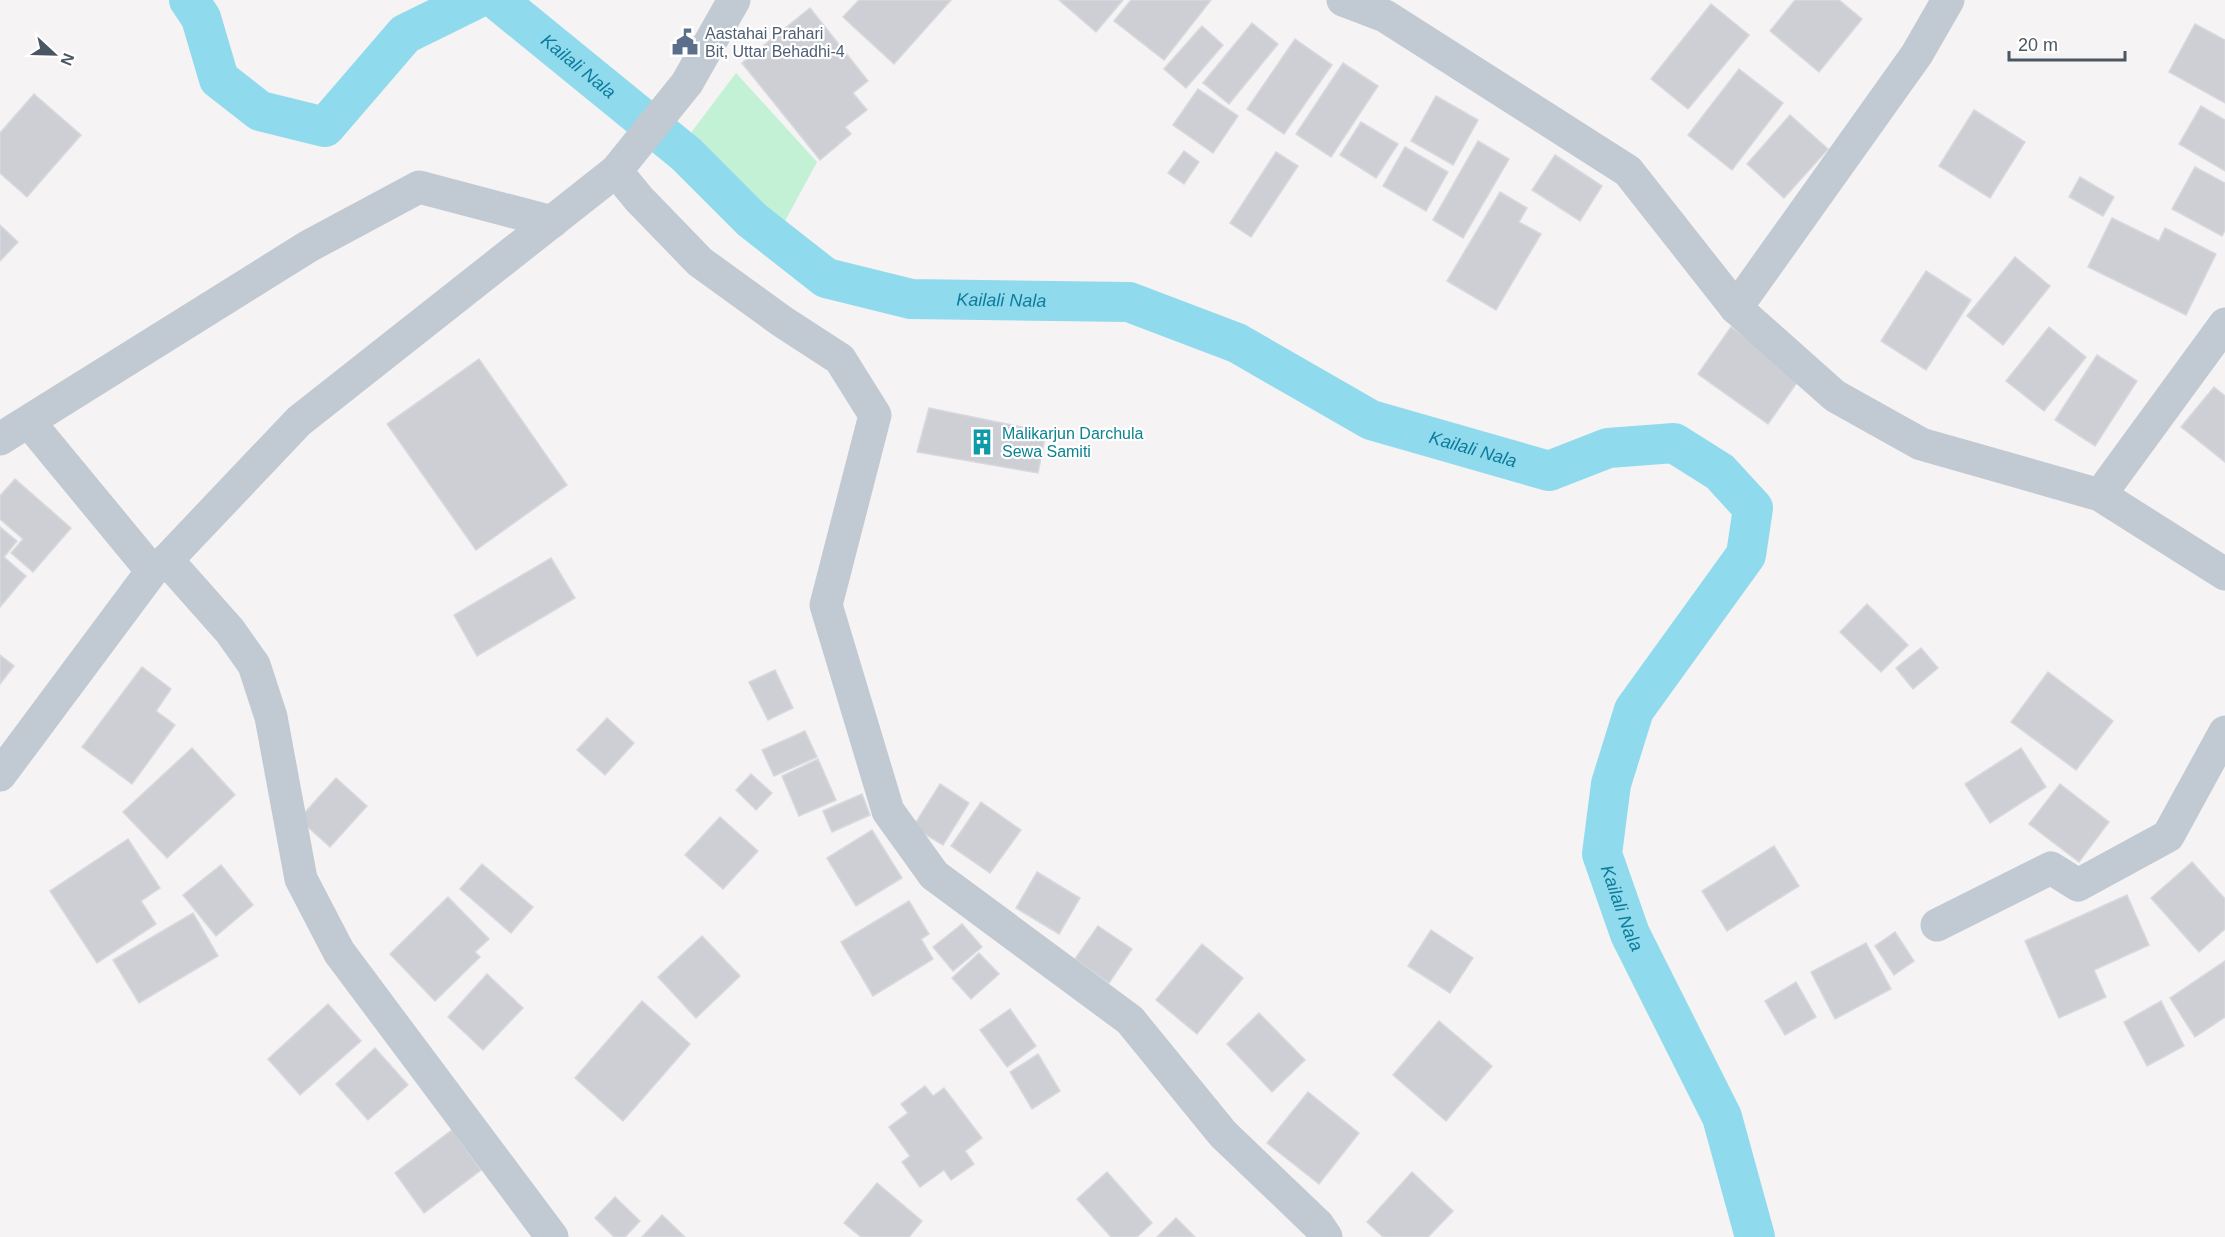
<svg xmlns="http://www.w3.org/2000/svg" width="2225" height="1237" viewBox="0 0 2225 1237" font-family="Helvetica,sans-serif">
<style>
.green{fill:#c3f1d5}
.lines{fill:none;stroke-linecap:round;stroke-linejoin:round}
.canal{stroke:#90daee;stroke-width:40}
.building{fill:#cdcfd5;stroke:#d7d9de;stroke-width:1.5}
.minor{stroke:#c1cad2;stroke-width:33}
.tertiary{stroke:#c1cad2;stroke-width:33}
.labels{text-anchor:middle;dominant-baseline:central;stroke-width:4.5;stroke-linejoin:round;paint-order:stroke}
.service-label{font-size:16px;fill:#4e5e75;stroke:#fff;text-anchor:start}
.culture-label{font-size:16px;fill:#0d838f;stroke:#fff;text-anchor:start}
.water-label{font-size:18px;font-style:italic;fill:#0c7c9b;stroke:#fff}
</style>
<rect width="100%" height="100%" fill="#f5f3f3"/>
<polygon class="green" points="736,73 817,162 779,232 684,142"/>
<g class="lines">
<g class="canal">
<polyline points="189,0 201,18 219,79 260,111 325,127 405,34 474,0"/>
<path id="s1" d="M 497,0 L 686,154 L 752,220 L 826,278 L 911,299 L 1129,302 L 1237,343 L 1371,420 L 1549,471 L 1608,448 L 1674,443 L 1720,472 L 1753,508 L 1746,555 L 1634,710 L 1611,784 L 1602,854 L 1630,934 L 1722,1117 L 1755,1237"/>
</g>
</g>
<g class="building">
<polygon points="859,0 951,0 894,64 843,17"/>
<polygon points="1059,0 1123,0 1096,32"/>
<polygon points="1131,0 1211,0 1164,60 1114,21"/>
<polygon points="1795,0 1839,0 1862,19 1819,72 1770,31"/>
<polygon points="1711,4 1749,35 1688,109 1651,79"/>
<polygon points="810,8 868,81 853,93 867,110 845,127 851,134 820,160 742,63"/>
<polygon points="1252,23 1278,44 1229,104 1203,83"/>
<polygon points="2195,24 2225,40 2225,103 2169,72"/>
<polygon points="1202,26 1223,45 1186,88 1164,69"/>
<polygon points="1295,39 1332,65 1284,134 1247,109"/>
<polygon points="1343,63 1378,86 1331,157 1296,134"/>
<polygon points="1739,69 1783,103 1732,170 1688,135"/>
<polygon points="1198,89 1238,116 1213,153 1173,125"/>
<polygon points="34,94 81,135 27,197 0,173 0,133"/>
<polygon points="1436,96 1478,120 1453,165 1411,141"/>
<polygon points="2201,106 2225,120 2225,171 2179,144"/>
<polygon points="1974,110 2025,142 1990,198 1939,166"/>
<polygon points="1790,115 1828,149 1784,198 1747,164"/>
<polygon points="1361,122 1398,144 1376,178 1340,155"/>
<polygon points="1478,141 1509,159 1463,238 1433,220"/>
<polygon points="1405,147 1448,172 1426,211 1383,186"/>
<polygon points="1184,151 1199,162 1184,184 1168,173"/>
<polygon points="1276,152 1298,166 1251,237 1230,223"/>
<polygon points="1555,155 1602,186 1580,221 1532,190"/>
<polygon points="2195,167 2225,183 2225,230 2222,236 2172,209"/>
<polygon points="2080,177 2114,197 2103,216 2069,197"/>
<polygon points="1500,192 1527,208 1519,222 1541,234 1496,310 1447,281"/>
<polygon points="2112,218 2159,241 2165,228 2216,254 2186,315 2088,267"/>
<polygon points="0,225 18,242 0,261"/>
<polygon points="2015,257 2050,286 2003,345 1967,316"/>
<polygon points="1926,271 1971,300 1926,370 1881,341"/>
<polygon points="1731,327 1801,377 1768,424 1698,374"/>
<polygon points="2049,327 2086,357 2044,411 2006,381"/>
<polygon points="2097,355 2137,381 2095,446 2055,420"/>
<polygon points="479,359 567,485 476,550 387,424"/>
<polygon points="2214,387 2225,396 2225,462 2181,427"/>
<polygon points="929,408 1046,432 1038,473 917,452"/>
<polygon points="15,479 71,528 33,572 11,553 23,539 0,519 0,496"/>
<polygon points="0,527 17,541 4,557 26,576 0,607"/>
<polygon points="551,558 575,598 477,656 454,615"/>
<polygon points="1867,604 1908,645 1881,672 1840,632"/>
<polygon points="1921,648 1938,668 1913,689 1896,668"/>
<polygon points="0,655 14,666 0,684"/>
<polygon points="142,667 171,689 156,711 175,725 132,784 82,747"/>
<polygon points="775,670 793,708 768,720 749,682"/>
<polygon points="2048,672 2113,721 2076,770 2011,722"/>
<polygon points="607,718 634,743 605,775 577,750"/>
<polygon points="805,731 817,757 774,776 762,750"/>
<polygon points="192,748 235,795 167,858 123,812"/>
<polygon points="2021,748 2046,787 1990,823 1965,784"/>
<polygon points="818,759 836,800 799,816 782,776"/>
<polygon points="751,774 772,793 756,810 736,790"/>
<polygon points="336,778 367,806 330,847 299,819"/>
<polygon points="940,784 969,803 943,845 913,827"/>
<polygon points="2060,784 2109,822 2079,862 2029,824"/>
<polygon points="862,794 870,815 832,832 823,811"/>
<polygon points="981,802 1021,830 990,873 951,846"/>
<polygon points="720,817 758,851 723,889 685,855"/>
<polygon points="872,830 902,878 856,906 827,858"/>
<polygon points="128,839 160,888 141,901 156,924 97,963 50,891"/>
<polygon points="1774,846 1799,886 1727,931 1702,891"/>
<polygon points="2192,862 2225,899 2225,929 2199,952 2151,898"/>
<polygon points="482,864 533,907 511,933 460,889"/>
<polygon points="221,865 253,905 216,936 183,895"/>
<polygon points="1037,872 1080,898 1059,934 1016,908"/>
<polygon points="2127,895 2149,945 2094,970 2106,997 2059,1018 2025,941"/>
<polygon points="448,897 489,939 475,952 480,957 435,1001 390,954"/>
<polygon points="909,901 929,934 921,939 933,959 873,996 841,942"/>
<polygon points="193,913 218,956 139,1003 113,960"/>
<polygon points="962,924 982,947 953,971 933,947"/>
<polygon points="1098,926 1132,949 1109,983 1075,959"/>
<polygon points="1431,930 1473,958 1450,993 1408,966"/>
<polygon points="1895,932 1914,961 1894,975 1875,946"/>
<polygon points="702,936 740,976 696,1018 658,977"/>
<polygon points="1866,943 1891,989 1835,1019 1811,972"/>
<polygon points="1202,944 1243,978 1197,1034 1156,1000"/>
<polygon points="979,953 999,974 971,999 952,978"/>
<polygon points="2225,961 2225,1017 2195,1037 2170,998"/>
<polygon points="487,974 523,1008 483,1050 448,1017"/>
<polygon points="1796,982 1816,1017 1785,1035 1765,1001"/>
<polygon points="642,1001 690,1044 623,1121 575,1078"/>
<polygon points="2161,1001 2184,1046 2147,1066 2124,1022"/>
<polygon points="328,1004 361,1041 300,1095 268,1059"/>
<polygon points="1010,1009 1036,1046 1007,1067 980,1030"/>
<polygon points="1259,1013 1305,1060 1272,1092 1227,1044"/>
<polygon points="1439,1021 1492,1066 1446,1121 1393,1075"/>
<polygon points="375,1048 408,1085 368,1120 336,1084"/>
<polygon points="1038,1054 1060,1091 1032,1109 1010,1072"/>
<polygon points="925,1086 933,1096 944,1088 982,1138 965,1151 974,1164 951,1180 944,1170 920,1187 902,1162 910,1156 889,1127 908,1113 901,1104"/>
<polygon points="1308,1092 1359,1133 1319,1184 1267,1143"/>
<polygon points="452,1130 481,1170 424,1213 395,1173"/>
<polygon points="1107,1172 1152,1223 1137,1237 1111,1237 1077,1199"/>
<polygon points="1412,1172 1453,1211 1428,1237 1383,1237 1367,1222"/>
<polygon points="877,1183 922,1221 909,1237 861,1237 844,1223"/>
<polygon points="615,1197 640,1221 625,1237 614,1237 595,1218"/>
<polygon points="662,1215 685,1237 642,1237"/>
<polygon points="1176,1218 1195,1237 1157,1237"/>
</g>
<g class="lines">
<g class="minor">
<polyline points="1343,0 1385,16 1628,171 1736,308 1835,396 1921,444 2100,495 2225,574"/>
<polyline points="616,171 639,199 700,262 783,322 840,359 875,415 826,605 888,811 934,875 1130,1020 1223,1134 1318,1225 1326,1237"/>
<polyline points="1736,308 1917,54 1948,0"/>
<polyline points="29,422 152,571"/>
<polyline points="0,439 309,246 419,187 552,222"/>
<polyline points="2100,495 2225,324"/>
<polyline points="167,560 230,631 254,665 271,717 301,879 339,952 552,1237"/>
<polyline points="1937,925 2051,868 2078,885 2168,836 2225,732"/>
</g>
<polyline class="tertiary" points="0,775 152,571 167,560 299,421 616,171 687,83 734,0"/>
</g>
<defs>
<g id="civic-bare" transform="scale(2.07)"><path d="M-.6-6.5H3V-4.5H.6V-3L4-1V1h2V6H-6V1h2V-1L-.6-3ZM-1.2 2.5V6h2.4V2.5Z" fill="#5c6f8a" stroke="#fff" stroke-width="2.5" paint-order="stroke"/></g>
<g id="building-bare" transform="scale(2.07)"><path d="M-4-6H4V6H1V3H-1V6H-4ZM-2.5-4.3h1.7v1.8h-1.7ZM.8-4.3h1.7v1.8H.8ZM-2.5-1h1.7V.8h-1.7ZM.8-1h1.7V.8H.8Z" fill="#0f9aa8" stroke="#fff" stroke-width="2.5" paint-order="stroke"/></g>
</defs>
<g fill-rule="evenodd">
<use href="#civic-bare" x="685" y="42"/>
<use href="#building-bare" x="982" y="442"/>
</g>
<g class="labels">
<g class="service-label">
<text x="705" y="33">Aastahai Prahari<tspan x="705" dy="18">Bit, Uttar Behadhi-4</tspan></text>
</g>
<g class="culture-label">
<text x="1002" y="433">Malikarjun Darchula<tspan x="1002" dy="18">Sewa Samiti</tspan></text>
</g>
<g class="water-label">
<text stroke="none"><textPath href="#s1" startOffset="105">Kailali Nala</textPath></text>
<text stroke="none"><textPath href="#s1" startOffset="609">Kailali Nala</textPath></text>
<text stroke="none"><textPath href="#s1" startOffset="1113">Kailali Nala</textPath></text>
<text stroke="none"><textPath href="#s1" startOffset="1869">Kailali Nala</textPath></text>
</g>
</g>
<g transform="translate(54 54) rotate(112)" stroke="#ffffff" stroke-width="4.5" paint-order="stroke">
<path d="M0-4.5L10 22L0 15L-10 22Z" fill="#4a5661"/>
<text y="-9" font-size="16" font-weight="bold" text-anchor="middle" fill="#4a5661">N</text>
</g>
<path d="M2009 51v9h116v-9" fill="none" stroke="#4a5661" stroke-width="3"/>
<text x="2018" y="51" font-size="18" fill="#4a5661" stroke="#ffffff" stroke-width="4.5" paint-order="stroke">20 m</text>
</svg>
